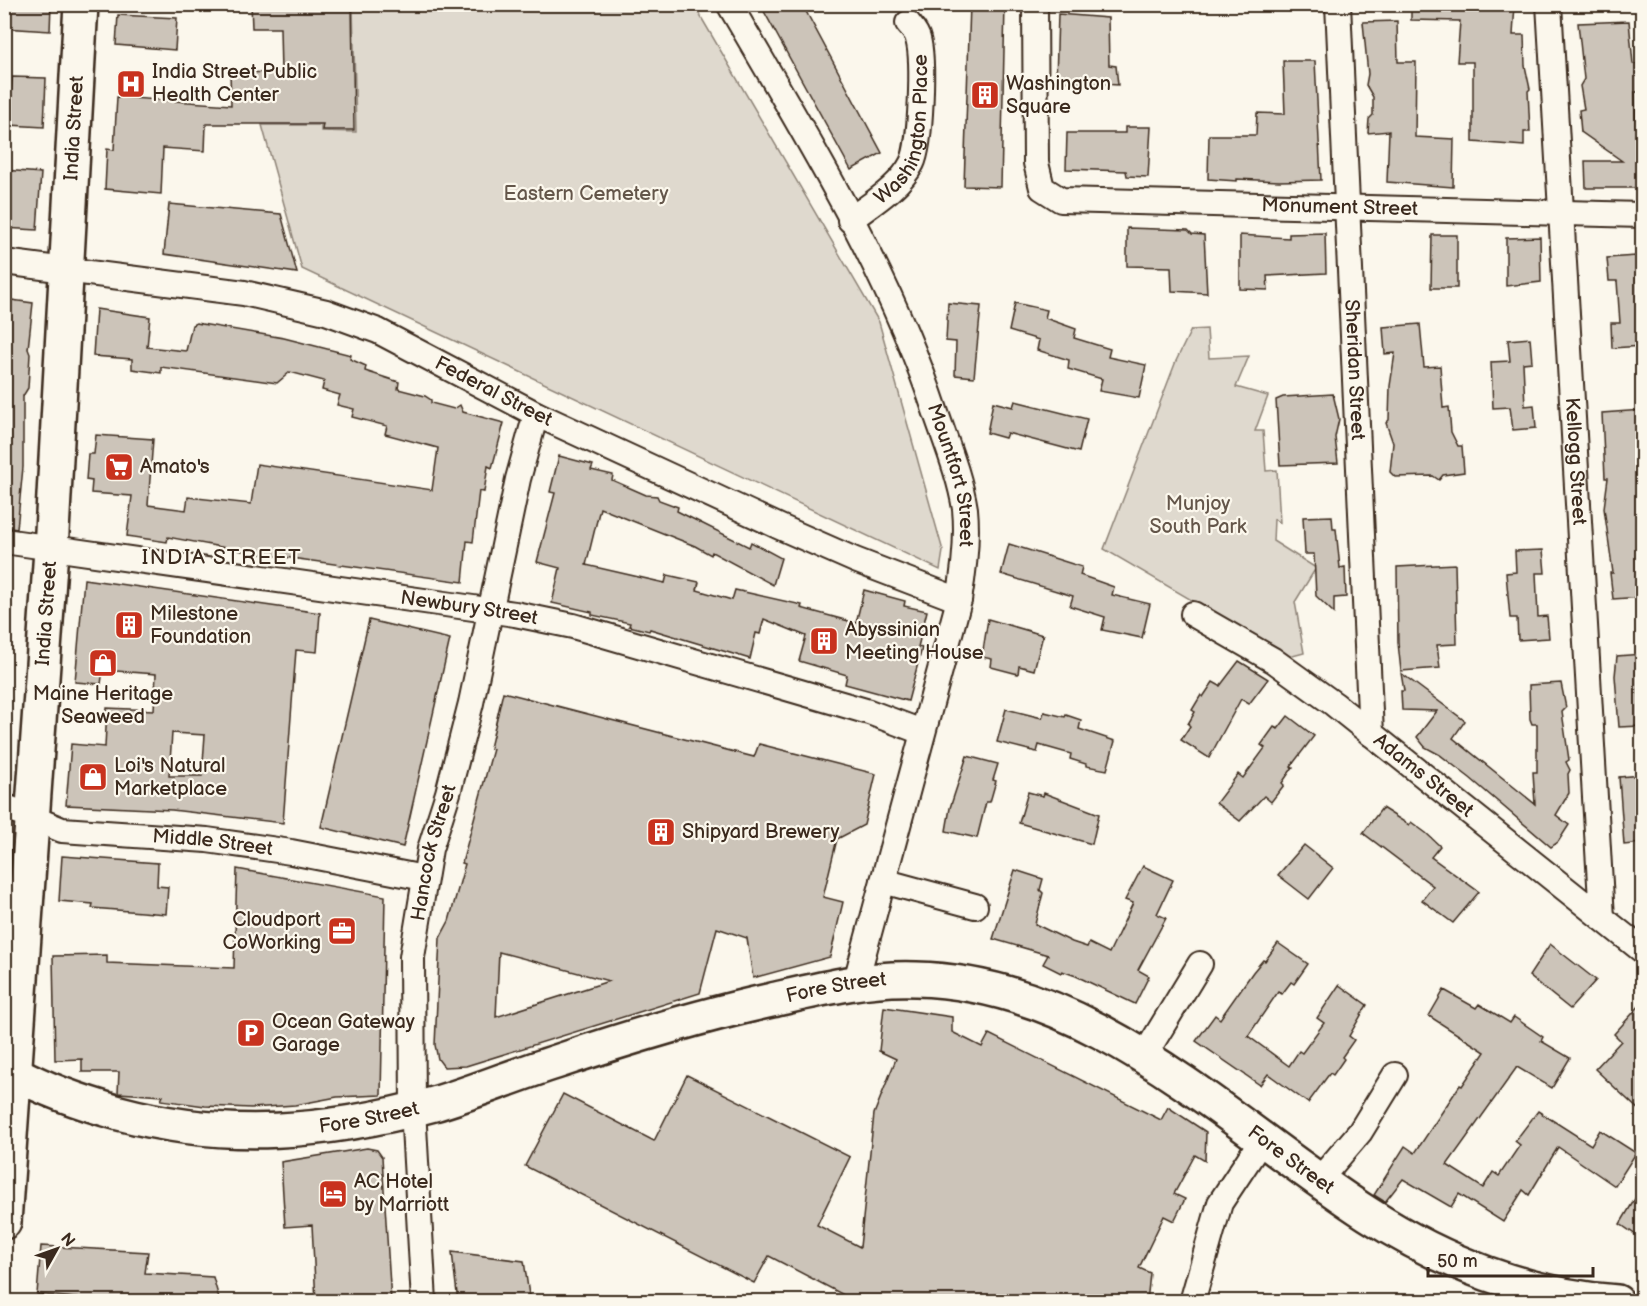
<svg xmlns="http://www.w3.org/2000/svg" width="1647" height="1306" viewBox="0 0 1647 1306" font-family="'Balsamiq Sans',sans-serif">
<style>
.green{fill:#dfd9ce;stroke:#8d8276;stroke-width:1.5}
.building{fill:#ccc4b9;stroke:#3b2a1e;stroke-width:1.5;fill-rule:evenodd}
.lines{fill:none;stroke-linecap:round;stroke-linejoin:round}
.street-casing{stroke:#3b2a1e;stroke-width:28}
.secondary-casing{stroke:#3b2a1e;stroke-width:38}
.street{stroke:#fbf7ec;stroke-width:24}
.secondary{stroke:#fbf7ec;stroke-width:33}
.labels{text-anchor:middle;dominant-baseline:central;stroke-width:4.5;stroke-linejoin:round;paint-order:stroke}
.poi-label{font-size:20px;fill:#3b2a1e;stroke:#fbf7ec;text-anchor:start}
.street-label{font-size:20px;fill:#3b2a1e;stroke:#fbf7ec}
.park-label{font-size:20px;fill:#64564a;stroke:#fbf7ec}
.neighbourhood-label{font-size:21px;letter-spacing:1.5px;fill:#3b2a1e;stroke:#fbf7ec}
</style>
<rect width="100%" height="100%" fill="#fbf7ec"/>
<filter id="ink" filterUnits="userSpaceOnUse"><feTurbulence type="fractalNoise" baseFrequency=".0167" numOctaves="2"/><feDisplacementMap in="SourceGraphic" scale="12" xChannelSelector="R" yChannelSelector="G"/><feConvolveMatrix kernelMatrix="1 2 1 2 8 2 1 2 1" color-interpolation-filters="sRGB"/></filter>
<g filter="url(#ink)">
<g class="green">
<polygon points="353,5 694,5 879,322 943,551 940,570 302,269 262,125 321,125 321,131 356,132"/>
<polygon points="1207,329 1209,358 1249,356 1236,387 1268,396 1255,431 1263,431 1266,471 1277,470 1280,523 1274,519 1273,541 1316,568 1295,602 1304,653 1289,657 1104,549 1176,361 1191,330"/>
</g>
<g class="building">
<polygon points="4,4 51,4 50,31 4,28"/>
<polygon points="251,4 352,4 354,130 322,130 323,124 206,124 205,151 163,148 161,194 105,189 107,149 114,150 117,97 231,105 230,72 281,73 280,28 252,28"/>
<polygon points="760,4 802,4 882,153 851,170"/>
<polygon points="970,4 1005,4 1001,187 964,186"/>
<polygon points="1411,4 1515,4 1513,35 1524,35 1525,66 1530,89 1528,91 1530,132 1524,132 1524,146 1473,142 1473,62 1457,62 1460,21 1411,20"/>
<polygon points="1058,14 1108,18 1109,65 1116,66 1118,85 1056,81"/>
<polygon points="118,15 177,18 175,50 116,45"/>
<polygon points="1397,21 1398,62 1416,62 1415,137 1454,139 1453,187 1387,182 1389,131 1368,133 1369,119 1373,115 1373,97 1366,85 1368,74 1363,22"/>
<polygon points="1629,21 1633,64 1641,64 1642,92 1635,92 1637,188 1586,188 1585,161 1622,161 1581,132 1579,110 1584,109 1580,86 1584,79 1578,23"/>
<polygon points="1283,61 1315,61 1321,180 1279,181 1237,179 1237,181 1208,179 1209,135 1256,135 1257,113 1285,114"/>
<polygon points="12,77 46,78 44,127 9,125"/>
<polygon points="1125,127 1151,127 1148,177 1127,176 1126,171 1066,169 1067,133 1125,133"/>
<polygon points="4,170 41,173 37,230 4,228"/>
<polygon points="169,204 281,214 297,273 164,254"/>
<polygon points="1127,228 1188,230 1192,234 1204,235 1207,293 1172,291 1171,267 1127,266"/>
<polygon points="1325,233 1326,273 1267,276 1268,290 1240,289 1240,235 1289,238 1289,234"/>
<polygon points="1432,235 1457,235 1457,288 1431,288"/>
<polygon points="1540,237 1541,282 1506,286 1506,238"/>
<polygon points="1636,256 1637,279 1642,279 1642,324 1639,324 1642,346 1612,348 1611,323 1620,323 1617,281 1609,281 1607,258"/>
<polygon points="4,299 33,303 28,349 30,354 28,388 23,396 23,467 17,529 4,527"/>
<polygon points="948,303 981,306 974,377 955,375 956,342 946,341"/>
<polygon points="1015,303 1047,310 1045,318 1076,329 1074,338 1110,349 1108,357 1146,365 1139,398 1099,391 1102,379 1068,369 1069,360 1037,350 1039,340 1009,331"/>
<polygon points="96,309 150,317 147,347 186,351 192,325 196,323 284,338 351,355 350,359 366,366 365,371 399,382 398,389 425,396 431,400 431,403 454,409 460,405 463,412 504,423 492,468 488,466 484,492 479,491 473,542 467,541 463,582 248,552 168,537 167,542 127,536 132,496 91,493 92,481 86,480 88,454 94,454 96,435 153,439 148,505 186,510 188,497 251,504 257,464 432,490 438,448 385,434 387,426 352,417 354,409 337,405 340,395 322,390 324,381 290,372 277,383 161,367 161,373 132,369 132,359 93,356"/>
<polygon points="1420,324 1424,367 1440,366 1443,408 1449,407 1451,432 1458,446 1462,446 1464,472 1443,475 1439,480 1433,476 1395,477 1390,472 1393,443 1386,423 1389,420 1390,386 1395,353 1385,354 1383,327"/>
<polygon points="1530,338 1532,362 1523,363 1525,406 1534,405 1536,428 1513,430 1510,407 1493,408 1491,362 1510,361 1508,340"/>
<polygon points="1333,394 1339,419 1335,437 1338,463 1280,465 1276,400 1283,397"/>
<polygon points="1015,401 1087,419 1079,452 1007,433 1005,438 987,433 993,402 1013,407"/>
<polygon points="1642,410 1642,597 1613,599 1610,573 1613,573 1604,508 1608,478 1605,478 1602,413"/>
<polygon points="559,456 593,465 591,470 613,475 612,480 646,495 657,496 659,500 678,507 677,511 749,547 751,542 781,558 773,585 712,552 711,555 695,546 600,508 586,565 665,583 667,575 699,582 697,590 732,600 735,590 802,605 801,608 856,623 864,590 905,601 904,606 927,611 918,647 922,648 908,701 845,684 847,675 799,661 806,636 764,619 760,634 756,633 750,659 650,629 649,631 629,626 630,623 592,615 592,612 552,603 560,568 537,562 555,493 550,492"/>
<polygon points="1332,516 1333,529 1336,529 1340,568 1345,567 1346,597 1334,598 1334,613 1316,596 1314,554 1305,554 1303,517"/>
<polygon points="1009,544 1082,567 1080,575 1114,587 1112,595 1150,604 1142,638 1102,630 1105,617 1070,606 1073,596 1001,574"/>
<polygon points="1543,550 1545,573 1536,573 1538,617 1547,616 1549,638 1518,640 1517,618 1510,618 1506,573 1516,572 1515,551"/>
<polygon points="1455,564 1457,644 1437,645 1440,668 1401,671 1398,643 1397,567"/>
<path d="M 84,579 L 320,613 L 317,652 L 296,650 L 283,823 L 172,810 L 66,805 L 71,744 L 105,747 L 107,708 L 154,710 L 156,674 L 103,670 L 101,684 L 75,682 ZM 172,733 L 205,735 L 202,776 L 169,776 Z"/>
<polygon points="988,619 1043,635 1034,670 1019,666 1018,674 991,667 992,659 982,657"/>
<polygon points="369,620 450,639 403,847 321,827"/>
<polygon points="1642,654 1642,681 1639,682 1641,726 1619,727 1615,676 1617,656"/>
<polygon points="1239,661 1268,679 1249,704 1241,699 1209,758 1181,740 1190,726 1188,724 1195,712 1192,710 1201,695 1203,697 1213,682 1220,686"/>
<polygon points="1401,673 1465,721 1453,738 1535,804 1533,772 1537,772 1537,724 1532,724 1530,719 1529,685 1561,683 1566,708 1562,712 1569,760 1566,762 1570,770 1568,774 1569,793 1556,815 1569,825 1558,842 1551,847 1470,778 1440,755 1425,747 1417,737 1437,711 1402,710 1401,691 1404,691"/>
<path d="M 503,692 L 754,757 L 759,744 L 876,774 L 864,825 L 837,839 L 823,897 L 843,902 L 830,957 L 753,978 L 747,938 L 717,928 L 700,993 L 466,1066 L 444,1067 L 438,1059 L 435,1045 L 440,938 L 449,921 L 465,864 L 462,863 L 493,749 L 490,748 ZM 499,952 L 609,981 L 496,1017 Z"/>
<polygon points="1006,709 1042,718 1044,712 1065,717 1066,715 1081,720 1079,729 1115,741 1107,770 1086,766 1086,764 1070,759 1071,754 1039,745 1037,752 997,742"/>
<polygon points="1288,716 1314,736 1291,766 1293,767 1282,783 1284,785 1271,802 1264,796 1240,821 1216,803 1238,774 1243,778 1265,748 1261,745 1274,727 1278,729"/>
<polygon points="967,756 998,764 993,780 996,781 990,802 986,802 977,838 946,831 950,808"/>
<polygon points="1642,775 1642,843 1624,845 1619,777"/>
<polygon points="1028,792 1043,796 1044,793 1099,814 1092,844 1019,823"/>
<polygon points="1382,808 1409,825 1411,822 1426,833 1440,846 1431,857 1479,892 1453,923 1422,900 1433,886 1363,833"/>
<polygon points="1304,845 1333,868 1309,899 1278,875"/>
<polygon points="62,856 158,863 157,886 168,887 166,914 92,908 93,904 59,901"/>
<polygon points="1143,866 1173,880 1157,914 1166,918 1138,970 1149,976 1135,1004 1076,976 1062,971 1061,973 1043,964 1048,955 993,939 1015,870 1043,879 1040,890 1043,893 1035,924 1072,942 1087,947 1089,943 1109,953 1133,903 1125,900"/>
<polygon points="237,869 385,896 381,1095 337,1097 295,1105 251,1108 205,1106 161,1100 163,1096 118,1093 119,1072 82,1072 82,1059 55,1060 53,956 107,955 107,963 234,968"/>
<polygon points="1278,943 1308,964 1294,984 1291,982 1282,994 1278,992 1248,1036 1289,1066 1299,1051 1302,1053 1324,1023 1317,1018 1339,985 1367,1005 1349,1036 1354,1040 1342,1057 1344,1059 1333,1075 1330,1073 1308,1103 1268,1074 1260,1085 1196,1041 1215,1015 1220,1019 1253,972 1263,960 1265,961"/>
<polygon points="1550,944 1596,980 1570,1009 1529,976"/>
<polygon points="1444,990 1476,1008 1479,1004 1510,1023 1514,1017 1543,1037 1541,1041 1570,1058 1552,1088 1517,1067 1447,1165 1483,1188 1493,1172 1499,1176 1520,1145 1515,1141 1538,1111 1591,1145 1600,1130 1636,1153 1615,1186 1558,1147 1529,1195 1523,1190 1503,1222 1459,1194 1451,1207 1403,1179 1385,1202 1374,1195 1405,1146 1415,1153 1460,1085 1462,1086 1485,1052 1429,1016"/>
<polygon points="1642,1003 1642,1113 1595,1069 1621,1041 1614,1034"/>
<polygon points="884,1007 952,1017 952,1032 982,1047 989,1034 1161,1120 1168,1107 1206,1132 1205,1161 1195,1155 1174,1194 1185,1199 1174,1221 1164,1216 1139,1268 1150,1273 1147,1302 857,1302 769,1256 754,1283 525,1166 563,1094 654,1141 687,1075 850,1157 817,1225 860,1247 874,1114 896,1059 879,1051"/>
<polygon points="367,1148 377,1150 382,1157 391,1302 316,1302 312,1225 285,1227 281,1162"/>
<polygon points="1642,1187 1642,1239 1620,1224"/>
<polygon points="41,1246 148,1252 145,1273 213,1277 220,1302 114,1302 37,1294"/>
<polygon points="452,1252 524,1261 530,1302 458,1302"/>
</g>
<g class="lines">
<g class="street-casing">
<g id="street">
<path id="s1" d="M 729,4 C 806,136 888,268 936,413 C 947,445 960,477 965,509 C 968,539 964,571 959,600 L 856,981"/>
<path id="s2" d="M 1035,4 L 1036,163 L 1042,188 L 1061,200 L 1642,215"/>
<path id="s3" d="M 1338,4 L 1371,734"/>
<path id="s4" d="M 1549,4 L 1602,918"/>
<path id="s5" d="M 850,220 C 871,204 900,187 912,163 C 921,145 924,59 918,39 C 917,33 912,28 908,23"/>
<path id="s6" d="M 4,262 L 244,293 L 326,312 L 378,331 L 536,414 L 780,527 L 855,560 L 959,600"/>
<path id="s7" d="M 4,541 L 515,614 L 573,626 L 869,712 L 922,732"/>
<path id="s8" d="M 1193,614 L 1273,660 L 1334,704 L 1642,950"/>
<path id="s9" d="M 4,806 L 62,830 L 207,840 L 291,852 L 424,878"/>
<polyline points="883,881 975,906"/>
<polyline points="1144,1056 1200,964"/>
<polyline points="1319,1180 1360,1132 1395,1075"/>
<path id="s10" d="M 424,1302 L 413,1109 L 412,957 L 430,849 L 448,793 L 471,703 L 518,479 L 536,414"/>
<polyline points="1192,1302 1220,1203 1263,1138"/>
</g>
</g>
<g class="secondary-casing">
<g id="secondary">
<path id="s11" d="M 15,1073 C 48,1091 83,1103 119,1113 C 227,1142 327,1133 434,1104 C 475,1092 515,1075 556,1062 C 627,1038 699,1016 772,1000 C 820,989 867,977 916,979 C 1094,983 1228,1124 1368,1214 C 1442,1262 1529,1296 1617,1302"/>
<path id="s12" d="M 4,1222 L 51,550 L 81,4"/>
</g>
</g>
<use href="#street" class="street"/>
<use href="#secondary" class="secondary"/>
</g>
</g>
<defs>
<g id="hospital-square" transform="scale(1.5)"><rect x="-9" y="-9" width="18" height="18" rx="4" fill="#c8321e" stroke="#fbf7ec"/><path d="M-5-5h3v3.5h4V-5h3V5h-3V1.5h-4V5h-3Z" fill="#fff"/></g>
<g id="building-square" transform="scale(1.5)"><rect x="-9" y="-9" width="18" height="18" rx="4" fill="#c8321e" stroke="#fbf7ec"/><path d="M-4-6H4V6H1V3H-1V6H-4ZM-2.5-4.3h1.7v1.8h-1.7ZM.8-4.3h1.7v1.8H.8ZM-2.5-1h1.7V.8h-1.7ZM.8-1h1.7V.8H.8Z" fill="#fff"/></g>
<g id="supermarket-square" transform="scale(1.5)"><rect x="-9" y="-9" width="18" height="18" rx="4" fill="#c8321e" stroke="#fbf7ec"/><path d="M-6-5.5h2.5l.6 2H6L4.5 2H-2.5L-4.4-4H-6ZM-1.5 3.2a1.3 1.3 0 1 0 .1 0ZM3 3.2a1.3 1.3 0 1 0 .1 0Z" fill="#fff"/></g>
<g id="shop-square" transform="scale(1.5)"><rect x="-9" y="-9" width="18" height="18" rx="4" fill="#c8321e" stroke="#fbf7ec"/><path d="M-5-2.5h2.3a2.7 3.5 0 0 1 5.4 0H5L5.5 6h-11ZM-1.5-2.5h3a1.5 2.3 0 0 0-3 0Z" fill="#fff"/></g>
<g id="office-square" transform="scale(1.5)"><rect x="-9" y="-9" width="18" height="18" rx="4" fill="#c8321e" stroke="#fbf7ec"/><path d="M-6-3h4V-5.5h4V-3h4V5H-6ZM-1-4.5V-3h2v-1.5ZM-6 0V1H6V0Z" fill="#fff"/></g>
<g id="parking-square" transform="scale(1.5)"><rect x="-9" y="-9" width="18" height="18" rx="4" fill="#c8321e" stroke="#fbf7ec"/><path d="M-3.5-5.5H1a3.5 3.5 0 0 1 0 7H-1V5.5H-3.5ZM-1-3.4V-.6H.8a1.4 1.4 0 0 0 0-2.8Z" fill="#fff"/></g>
<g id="hotel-square" transform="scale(1.5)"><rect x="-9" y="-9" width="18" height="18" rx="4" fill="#c8321e" stroke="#fbf7ec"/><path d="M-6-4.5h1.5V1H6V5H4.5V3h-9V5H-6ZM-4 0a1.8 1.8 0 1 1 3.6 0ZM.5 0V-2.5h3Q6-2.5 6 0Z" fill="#fff"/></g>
</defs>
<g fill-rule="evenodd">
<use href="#hospital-square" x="131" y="84"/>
<use href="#building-square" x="985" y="95"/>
<use href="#supermarket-square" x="119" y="467"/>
<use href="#building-square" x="129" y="625"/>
<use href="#building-square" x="824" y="641"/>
<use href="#shop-square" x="103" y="663"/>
<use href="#shop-square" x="93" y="777"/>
<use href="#building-square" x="661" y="832"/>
<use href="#office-square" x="342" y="931"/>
<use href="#parking-square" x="251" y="1033"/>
<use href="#hotel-square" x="333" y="1194"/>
</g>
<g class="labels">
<g class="poi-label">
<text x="152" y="72">India Street Public<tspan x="152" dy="23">Health Center</tspan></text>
<text x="1006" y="84">Washington<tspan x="1006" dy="23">Square</tspan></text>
<text x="140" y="467">Amato's</text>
<text x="150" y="614">Milestone<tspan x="150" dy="23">Foundation</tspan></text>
<text x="845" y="630">Abyssinian<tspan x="845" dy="23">Meeting House</tspan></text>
<text x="103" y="694" text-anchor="middle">Maine Heritage<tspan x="103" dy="23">Seaweed</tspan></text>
<text x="114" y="766">Loi's Natural<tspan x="114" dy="23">Marketplace</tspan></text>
<text x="682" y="832">Shipyard Brewery</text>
<text x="321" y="920" text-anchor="end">Cloudport<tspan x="321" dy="23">CoWorking</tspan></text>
<text x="272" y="1022">Ocean Gateway<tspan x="272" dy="23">Garage</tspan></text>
<text x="354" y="1182">AC Hotel<tspan x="354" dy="23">by Marriott</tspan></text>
</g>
<g class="street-label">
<text stroke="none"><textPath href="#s5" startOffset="114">Washington Place</textPath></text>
<text stroke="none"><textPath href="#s12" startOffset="1096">India Street</textPath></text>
<text stroke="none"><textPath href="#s2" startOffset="486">Monument Street</textPath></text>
<text stroke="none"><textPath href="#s3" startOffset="366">Sheridan Street</textPath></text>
<text stroke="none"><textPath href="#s6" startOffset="512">Federal Street</textPath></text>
<text stroke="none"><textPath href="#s4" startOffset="458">Kellogg Street</textPath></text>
<text stroke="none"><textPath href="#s1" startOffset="524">Mountfort Street</textPath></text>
<text stroke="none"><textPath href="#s7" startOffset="470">Newbury Street</textPath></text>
<text stroke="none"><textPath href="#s12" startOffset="610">India Street</textPath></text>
<text stroke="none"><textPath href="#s8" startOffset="282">Adams Street</textPath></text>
<text stroke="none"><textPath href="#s9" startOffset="214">Middle Street</textPath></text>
<text stroke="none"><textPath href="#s10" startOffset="452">Hancock Street</textPath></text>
<text stroke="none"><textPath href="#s11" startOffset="850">Fore Street</textPath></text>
<text stroke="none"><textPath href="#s11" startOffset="364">Fore Street</textPath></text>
<text stroke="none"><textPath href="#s11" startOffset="1354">Fore Street</textPath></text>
</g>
<g class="park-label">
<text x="586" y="194">Eastern Cemetery</text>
<text x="1198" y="504">Munjoy<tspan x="1198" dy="23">South Park</tspan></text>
</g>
<g class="neighbourhood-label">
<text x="222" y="557">INDIA STREET</text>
</g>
</g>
<rect width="1647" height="1306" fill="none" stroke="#fbf7ec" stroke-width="24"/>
<rect x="12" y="12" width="1623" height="1282" fill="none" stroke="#3b2a1e" stroke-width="2" filter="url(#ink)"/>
<g transform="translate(57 1249) rotate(50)" stroke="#fbf7ec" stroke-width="4.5" paint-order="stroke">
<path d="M0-4.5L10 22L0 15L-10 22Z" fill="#3b2a1e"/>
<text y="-9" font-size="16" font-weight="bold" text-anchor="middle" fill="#3b2a1e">N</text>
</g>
<path d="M1428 1267v9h165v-9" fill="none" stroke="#3b2a1e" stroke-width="3"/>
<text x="1437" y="1267" font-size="18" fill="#3b2a1e" stroke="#fbf7ec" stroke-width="4.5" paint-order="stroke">50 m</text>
</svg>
